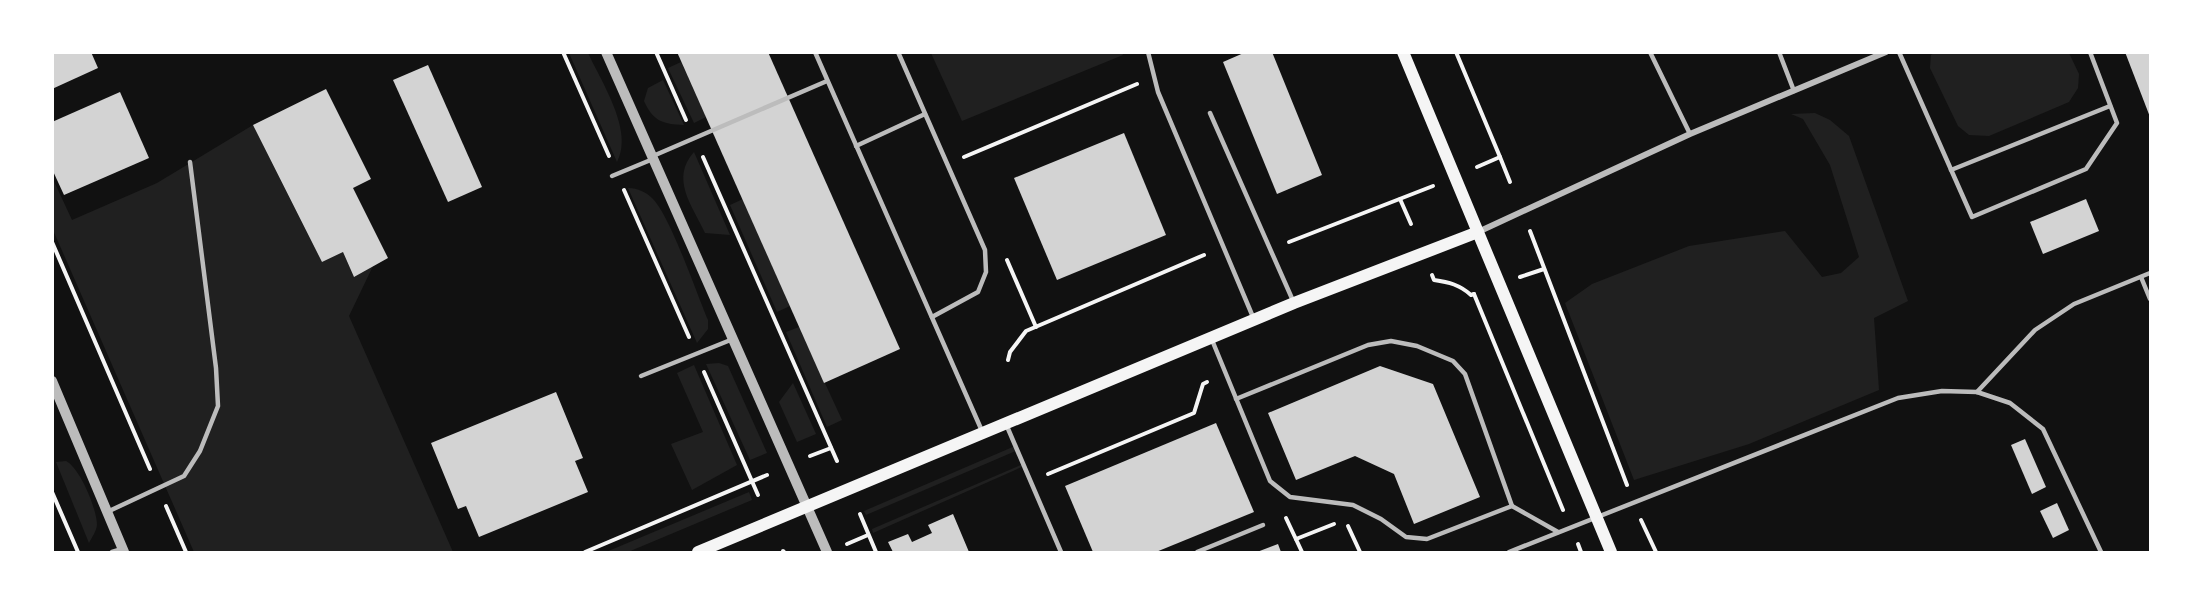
<svg xmlns="http://www.w3.org/2000/svg" width="2203" height="605" viewBox="0 0 2203 605" font-family="'DejaVu Sans',sans-serif">
<style>
.green{fill:#202020}
.building{fill:#d3d3d3}
.lines{fill:none;stroke-linecap:round;stroke-linejoin:round}
.path{stroke:#f5f5f5;stroke-width:4}
.service{stroke:#bcbcbc;stroke-width:4.5}
.minor{stroke:#bcbcbc;stroke-width:6}
.tertiary{stroke:#bcbcbc;stroke-width:10}
.secondary{stroke:#f5f5f5;stroke-width:12}
</style>
<rect width="100%" height="100%" fill="#111"/>
<g class="green">
<polygon points="1935,52 2069,53 2079,74 2078,88 2069,102 1989,136 1969,135 1958,126 1930,68 1931,55"/>
<path d="M 569,53 L 588,53 C 602,83 634,131 617,162 Z"/>
<polygon points="1122,53 1123,55 962,121 931,53"/>
<polygon points="681,62 706,117 694,123 668,68"/>
<path d="M 663,80 L 684,125 C 662,124 653,121 644,101 L 648,88 Z"/>
<polygon points="1815,113 1830,120 1849,136 1908,301 1874,318 1879,390 1749,444 1634,480 1565,303 1592,284 1689,246 1785,231 1822,277 1841,273 1859,257 1830,165 1803,119 1791,114"/>
<polygon points="253,125 322,262 343,252 354,277 373,266 349,316 453,552 194,552 53,230 52,177 72,220 157,183"/>
<path d="M 694,152 L 730,235 L 705,233 C 692,205 670,179 694,152 Z"/>
<path d="M 628,188 C 638,188 646,192 653,199 C 671,218 696,292 708,320 L 708,329 L 697,343 Z"/>
<polygon points="743,199 790,306 777,312 730,205"/>
<polygon points="799,327 842,420 827,427 786,332"/>
<polygon points="719,363 728,366 767,453 750,460 706,364"/>
<polygon points="694,365 737,465 692,490 671,444 703,432 677,373"/>
<polygon points="793,383 816,434 797,442 779,402"/>
<polygon points="1015,446 1018,450 866,515 864,511"/>
<path d="M 66,461 C 80,468 97,509 97,525 C 96,532 92,537 89,543 L 56,462 Z"/>
<polygon points="1023,464 1024,466 873,533 872,529"/>
<polygon points="749,492 752,500 628,552 606,552"/>
</g>
<g class="building">
<polygon points="52,52 91,52 98,68 52,89"/>
<polygon points="677,52 768,52 900,349 824,383"/>
<polygon points="1246,52 1272,52 1322,175 1277,194 1223,62"/>
<polygon points="2125,52 2150,52 2150,117"/>
<polygon points="428,65 482,187 448,202 393,80"/>
<polygon points="326,89 371,179 353,188 388,258 354,277 343,252 322,262 253,125"/>
<polygon points="120,92 149,158 64,195 52,169 52,122"/>
<polygon points="1124,133 1166,235 1057,280 1014,178"/>
<polygon points="2086,199 2099,231 2043,254 2030,222"/>
<polygon points="1380,366 1433,384 1480,497 1414,524 1394,474 1355,456 1296,480 1268,413"/>
<polygon points="556,392 583,458 575,461 588,492 479,537 466,506 458,509 431,443"/>
<polygon points="1216,423 1254,512 1156,552 1093,552 1065,486"/>
<polygon points="2025,439 2046,487 2032,494 2011,445"/>
<polygon points="2057,503 2069,530 2053,538 2040,511"/>
<polygon points="953,514 969,552 893,552 888,542 908,534 912,542 932,533 928,525"/>
<polygon points="1278,544 1281,552 1257,552"/>
</g>
<g class="lines">
<g class="path">
<polyline points="563,52 609,156"/>
<polyline points="656,52 686,120"/>
<polyline points="1456,52 1500,157"/>
<polyline points="703,157 837,461"/>
<polyline points="964,157 1137,84"/>
<polyline points="1477,167 1500,157 1510,182"/>
<polyline points="624,190 689,337"/>
<polyline points="1400,199 1411,224"/>
<polyline points="1530,231 1627,485"/>
<polyline points="52,242 150,469"/>
<polyline points="1289,242 1433,186"/>
<polyline points="1007,260 1036,327"/>
<path d="M 1432,275 L 1434,280 C 1449,282 1460,285 1471,295 L 1474,294"/>
<polyline points="1520,277 1544,269"/>
<polyline points="1474,294 1563,510"/>
<polyline points="1008,360 1010,352 1026,331 1204,255"/>
<polyline points="704,372 758,495"/>
<polyline points="810,456 831,448"/>
<polyline points="1048,474 1194,413 1203,384 1207,382"/>
<polyline points="52,492 78,552"/>
<polyline points="166,506 186,552"/>
<polyline points="860,514 876,552"/>
<polyline points="1286,518 1302,552"/>
<polyline points="1641,520 1656,552"/>
<polyline points="1348,526 1360,552"/>
<polyline points="1296,539 1334,524"/>
<polyline points="847,544 868,535"/>
<polyline points="1578,544 1581,552"/>
<polyline points="783,551 784,552"/>
<polyline points="585,552 767,475"/>
</g>
<g class="service">
<polyline points="815,52 982,431"/>
<polyline points="898,52 985,250 986,272 978,292 932,317"/>
<polyline points="1148,52 1158,92 1253,317"/>
<polyline points="1650,52 1690,134"/>
<polyline points="1779,52 1794,91"/>
<polyline points="1899,52 1972,217 2086,169 2117,123 2090,52"/>
<polyline points="1210,113 1294,303"/>
<polyline points="856,146 925,114"/>
<polyline points="653,156 827,81"/>
<polyline points="1951,170 2110,106"/>
<polyline points="612,176 653,159"/>
<polyline points="2141,277 2150,299"/>
<polyline points="1212,340 1270,481 1290,497 1353,505 1381,519 1406,537 1427,539 1512,506 1558,532"/>
<polyline points="641,376 733,339"/>
<polyline points="1977,392 2035,330 2074,304 2150,273"/>
<polyline points="1236,399 1368,345 1391,341 1417,346 1453,361 1465,374 1512,506"/>
<polyline points="1006,424 1061,552"/>
<polyline points="107,512 184,476 200,451 218,406 216,368 190,162"/>
<polyline points="112,552 122,549"/>
<polyline points="1197,552 1263,525"/>
<polyline points="1509,552 1898,398 1942,391 1977,392 2010,403 2043,429 2101,552"/>
</g>
<polyline class="minor" points="1478,232 1690,134 1886,52"/>
<g class="tertiary">
<polyline points="606,52 827,552"/>
<polyline points="52,381 124,552"/>
</g>
<g class="secondary">
<polyline points="1403,52 1611,552"/>
<polyline points="698,552 1294,303 1478,232"/>
</g>
</g>
<rect width="2203" height="605" fill="none" stroke="#ffffff" stroke-width="108"/>
</svg>
